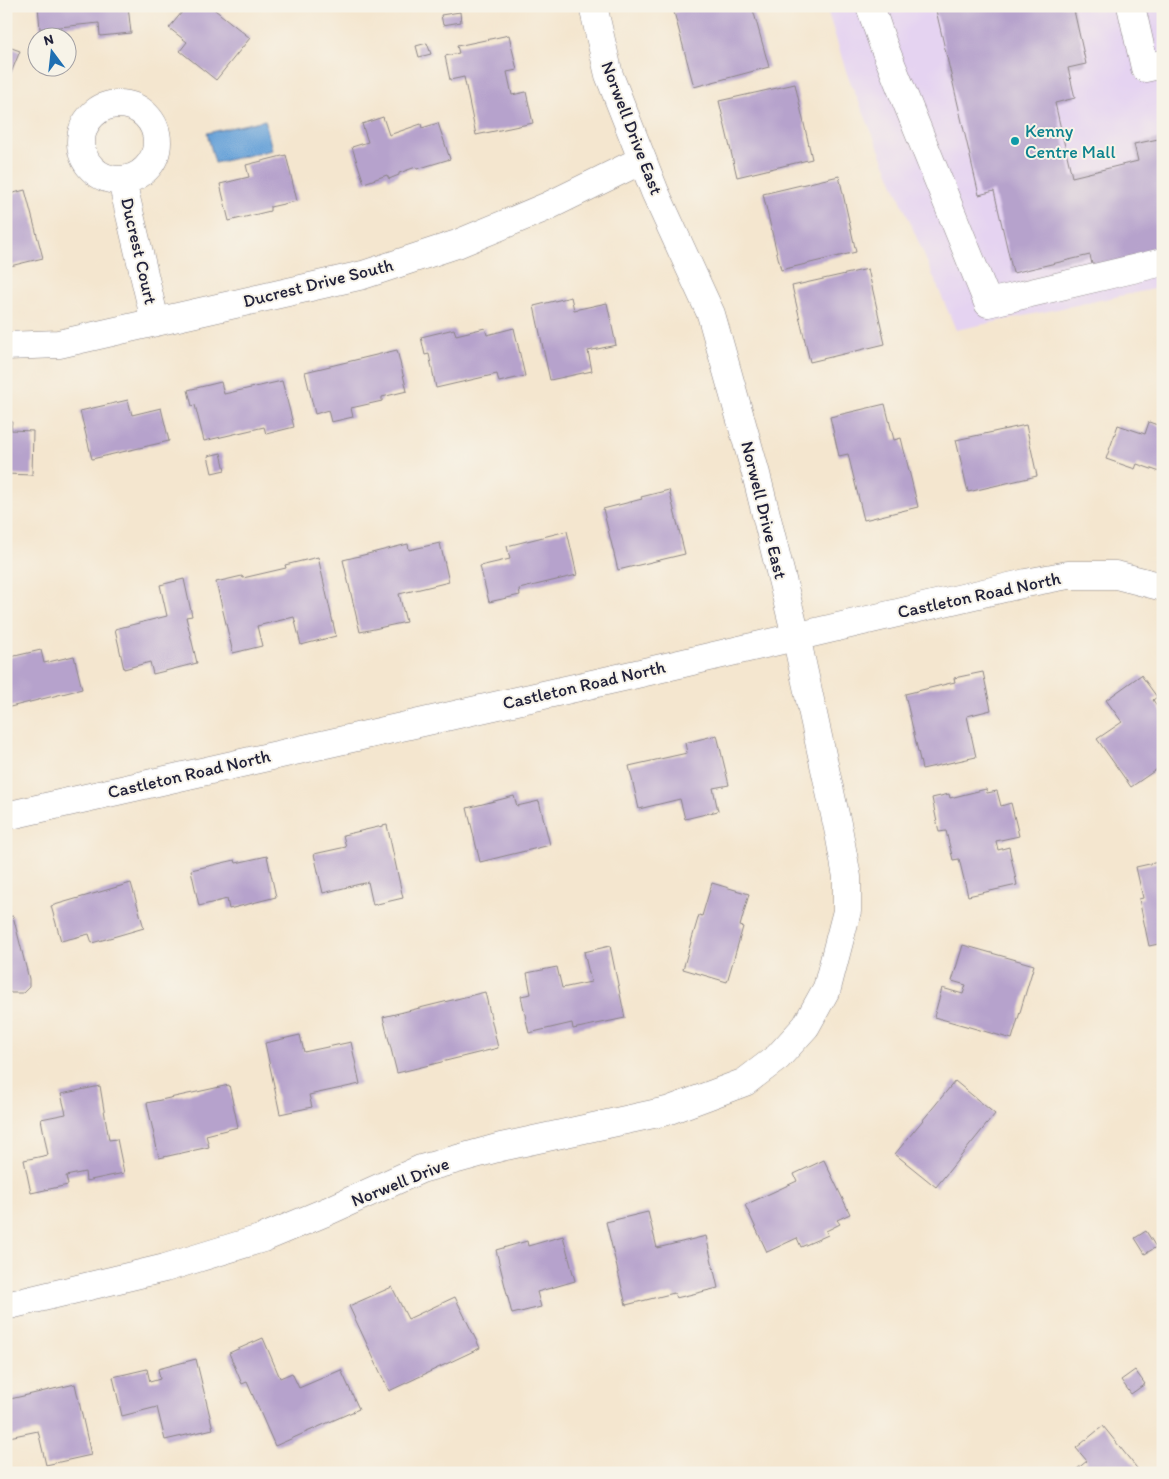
<svg xmlns="http://www.w3.org/2000/svg" width="1169" height="1479" viewBox="0 0 1169 1479" font-family="Itim,sans-serif">
<style>
.built{fill:#e5d3f1}
.water{fill:#68a2d8;stroke:#45628a}
.building{fill:#b6a2cc}
.lines{fill:none;stroke-linecap:round;stroke-linejoin:round}
.minor-casing{stroke:#8b8485;stroke-width:29}
.minor{stroke:#fff;stroke-width:28}
.culture-dot{fill:#0f9aa8;stroke:#f7f3e8;stroke-width:2}
.labels{text-anchor:middle;dominant-baseline:central;stroke-width:4;stroke-linejoin:round;paint-order:stroke}
.street-label{font-size:18px;fill:#22223b;stroke:#f7f3e8}
.culture-label{font-size:18px;fill:#0d838f;stroke:#f7f3e8;text-anchor:start}
</style>
<rect width="100%" height="100%" fill="#f7f3e8"/>
<filter id="ink" filterUnits="userSpaceOnUse"><feTurbulence type="fractalNoise" baseFrequency=".02" numOctaves="2"/><feDisplacementMap in="SourceGraphic" scale="10" xChannelSelector="R" yChannelSelector="G"/><feConvolveMatrix kernelMatrix="1 2 1 2 8 2 1 2 1" color-interpolation-filters="sRGB"/></filter>
<filter id="wash" filterUnits="userSpaceOnUse"><feTurbulence type="fractalNoise" baseFrequency=".0096" numOctaves="4" result="noise"/><feDisplacementMap in="SourceGraphic" scale="20" xChannelSelector="R" yChannelSelector="G"/><feGaussianBlur stdDeviation="1.12" result="paint"/><feColorMatrix in="noise" values="0 0 0 0 0 0 0 0 0 0 0 0 0 0 0 0 0 1.4 0 .05"/><feComposite in="paint" operator="in"/></filter>
<g filter="url(#wash)">
<rect width="100%" height="100%" fill="#f4e6cf"/>
<polygon class="built" points="826,6 1163,6 1163,287 956,330 847,74"/>
<polygon class="water" points="265,120 272,150 215,163 207,133"/>
<g id="blocks">
<g class="building">
<polygon points="38,6 128,6 131,33 100,36 99,23 40,29"/>
<polygon points="187,6 210,6 250,38 216,80 180,51 187,42 169,28"/>
<polygon points="696,6 752,6 769,67 694,87 674,12"/>
<polygon points="935,6 1073,6 1086,64 1068,68 1075,98 1055,103 1072,177 1138,161 1134,144 1163,138 1163,252 1093,269 1090,255 1013,273 994,191 979,195"/>
<polygon points="460,12 461,22 443,25 441,15"/>
<polygon points="509,35 517,70 507,72 512,95 526,92 533,123 476,135 464,77 450,80 445,56 459,53 457,46"/>
<polygon points="427,43 431,54 419,57 416,46"/>
<polygon points="6,46 20,51 6,85"/>
<polygon points="795,84 812,159 737,177 719,101"/>
<polygon points="383,117 389,135 421,124 422,128 438,123 450,159 417,169 416,167 399,173 399,175 389,179 387,175 364,183 352,147 368,142 362,124"/>
<polygon points="286,155 297,201 270,207 270,211 229,221 220,184 249,177 246,165"/>
<polygon points="839,176 856,252 781,270 763,194"/>
<polygon points="25,190 43,258 6,267 6,195"/>
<polygon points="868,269 885,344 810,362 792,286"/>
<polygon points="571,297 574,310 607,303 616,345 588,351 592,371 550,380 534,306"/>
<polygon points="485,328 487,335 514,328 525,376 499,382 497,374 436,388 429,354 425,355 421,337 454,329 456,335"/>
<polygon points="397,350 407,391 382,397 382,401 351,408 353,417 331,422 328,410 315,414 305,372"/>
<polygon points="282,381 294,427 266,434 264,427 204,441 195,405 192,406 188,390 221,382 224,394"/>
<polygon points="128,400 132,415 161,408 169,441 92,459 80,411"/>
<polygon points="885,404 894,440 901,438 918,507 864,520 848,454 839,456 830,417"/>
<polygon points="6,421 12,421 11,430 33,431 32,475 6,474"/>
<polygon points="1149,422 1163,427 1163,473 1137,464 1135,469 1106,459 1118,425 1145,434"/>
<polygon points="1026,425 1037,476 968,492 956,440"/>
<polygon points="221,453 225,470 212,473 208,456"/>
<polygon points="669,490 685,554 618,570 603,509 642,499 641,497"/>
<polygon points="567,531 577,575 519,589 520,595 489,602 480,566 510,559 507,546"/>
<polygon points="440,543 449,582 399,594 406,622 360,632 343,560 408,544 409,550"/>
<polygon points="318,557 336,636 301,645 294,617 257,626 262,646 233,653 216,582 242,576 243,578 286,568 285,565"/>
<polygon points="184,579 192,616 186,617 197,663 153,674 150,662 124,669 115,629 167,616 160,585"/>
<polygon points="41,650 44,663 74,656 82,689 6,708 6,658"/>
<polygon points="983,672 991,710 967,716 976,757 922,769 905,694 955,682 954,678"/>
<polygon points="1141,675 1157,697 1153,700 1163,714 1163,765 1131,787 1097,739 1122,722 1106,700"/>
<polygon points="717,735 729,785 713,788 718,811 685,819 680,799 639,809 629,766 687,753 685,743"/>
<polygon points="986,789 987,793 997,791 1001,806 1011,803 1019,836 996,841 998,850 1009,847 1017,885 968,896 959,859 953,860 946,831 939,832 932,798 949,794 950,798"/>
<polygon points="514,796 517,806 539,801 550,845 480,862 467,808"/>
<polygon points="387,825 403,898 373,905 368,882 323,893 314,854 346,847 343,835"/>
<polygon points="267,856 276,897 229,909 227,899 199,906 191,870 235,860 236,863"/>
<polygon points="1163,861 1163,943 1149,946 1139,899 1143,898 1136,867"/>
<polygon points="131,883 144,928 92,943 89,934 61,941 51,906"/>
<polygon points="712,883 749,894 740,926 743,927 727,982 683,969 699,915 702,916"/>
<polygon points="13,916 29,979 29,987 23,993 11,993 6,988 6,917"/>
<polygon points="963,945 1034,965 1012,1039 934,1017 942,988 963,994 966,985 952,981"/>
<polygon points="610,946 625,1018 573,1029 572,1023 529,1033 521,996 531,994 527,973 557,967 562,988 591,982 584,952"/>
<polygon points="485,992 498,1048 397,1073 383,1017"/>
<polygon points="300,1035 304,1052 351,1042 360,1084 309,1095 312,1107 280,1114 265,1043"/>
<polygon points="955,1081 995,1114 936,1187 895,1154"/>
<polygon points="229,1085 238,1127 206,1135 209,1147 159,1158 147,1103"/>
<polygon points="100,1086 109,1140 117,1139 124,1173 86,1181 85,1172 66,1176 68,1185 31,1193 24,1160 48,1155 41,1119 66,1114 61,1094"/>
<polygon points="824,1160 850,1214 837,1220 840,1224 826,1231 828,1235 801,1247 797,1238 767,1252 745,1205 797,1181 794,1174"/>
<polygon points="648,1212 657,1248 706,1236 718,1288 676,1298 674,1293 626,1305 606,1222"/>
<polygon points="1146,1231 1156,1247 1145,1254 1135,1238"/>
<polygon points="563,1236 575,1281 537,1292 541,1307 512,1314 496,1250 527,1241 528,1246"/>
<polygon points="392,1287 408,1319 455,1297 480,1348 389,1391 349,1306"/>
<polygon points="263,1338 280,1378 292,1373 299,1388 341,1370 359,1409 275,1446 247,1382 242,1384 229,1353"/>
<polygon points="196,1359 213,1429 165,1440 157,1407 122,1416 113,1377 147,1369 150,1382 160,1379 158,1369"/>
<polygon points="1135,1370 1145,1384 1131,1394 1121,1380"/>
<polygon points="75,1384 91,1455 46,1465 38,1431 9,1437 6,1425 6,1400"/>
<polygon points="1103,1426 1140,1472 1139,1473 1072,1473 1087,1461 1076,1448"/>
</g>
</g>
</g>
<g filter="url(#ink)">
<use href="#blocks" fill-opacity="0" stroke="#8b8485" stroke-width="1"/>
<g class="lines">
<g class="minor-casing">
<g id="minor">
<polyline points="870,6 883,44 988,303 1163,262"/>
<polyline points="1131,6 1145,68 1163,64"/>
<circle cx="119" cy="142" r="38"/>
<polyline points="122,181 155,321"/>
<polyline points="6,346 59,344 363,275 457,244 546,207 642,160"/>
<polyline points="6,816 632,675 1026,583 1068,575 1116,575 1163,587"/>
<polyline points="6,1306 165,1268 263,1238 328,1211 421,1169 501,1147 667,1111 745,1082 778,1057 806,1026 827,988 847,911 847,877 839,833 796,636 756,474 711,314 655,192 609,75 593,6"/>
</g>
</g>
<use href="#minor" class="minor"/>
</g>
</g>
<circle class="culture-dot" cx="1015" cy="141" r="5"/>
<g class="labels">
<g class="street-label">
<text transform="translate(632 128) rotate(69)">Norwell Drive East</text>
<text transform="translate(139 251) rotate(77)">Ducrest Court</text>
<text transform="translate(318 283) rotate(-14)">Ducrest Drive South</text>
<text transform="translate(764 510) rotate(76)">Norwell Drive East</text>
<text transform="translate(979 595) rotate(-12)">Castleton Road North</text>
<text transform="translate(584 685) rotate(-13)">Castleton Road North</text>
<text transform="translate(189 774) rotate(-13)">Castleton Road North</text>
<text transform="translate(400 1182) rotate(-22)">Norwell Drive</text>
</g>
<g class="culture-label">
<text x="1025" y="131">Kenny<tspan x="1025" dy="21">Centre Mall</tspan></text>
</g>
</g>
<rect width="1169" height="1479" fill="none" stroke="#f7f3e8" stroke-width="25"/>
<g transform="translate(52 52) rotate(345)"><circle r="24" fill="#f7f3e8" stroke="#a29fa3"/>
<path d="M0-4L9 19L0 12L-9 19Z" fill="#1f6fb2"/>
<text y="-8" font-size="14" font-weight="bold" text-anchor="middle" fill="#22223b">N</text>
</g>
</svg>
